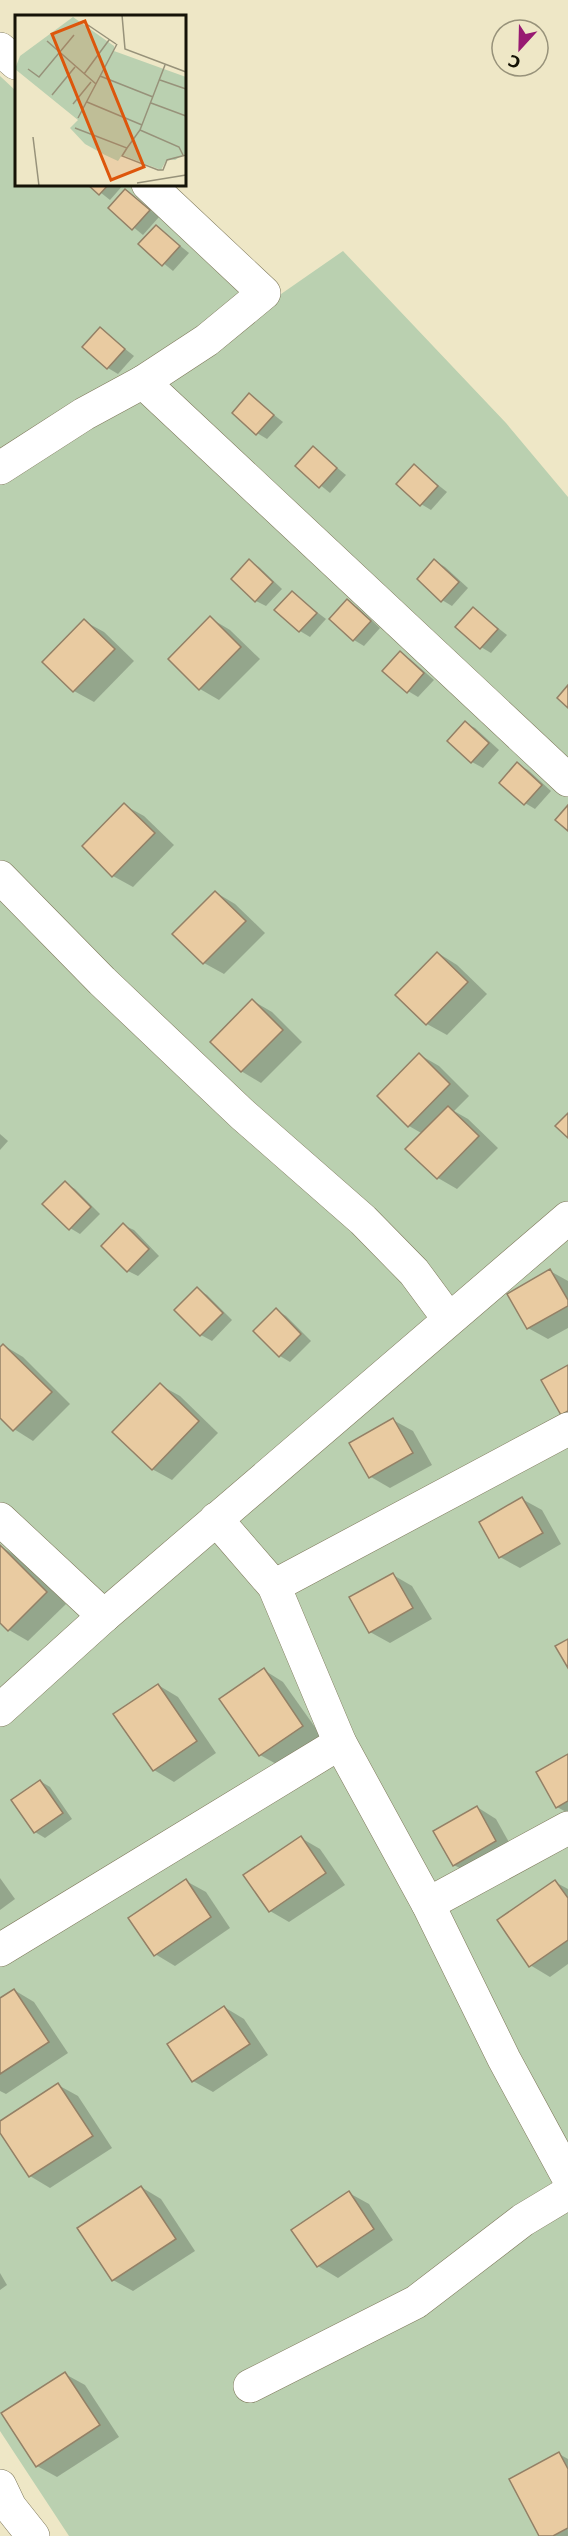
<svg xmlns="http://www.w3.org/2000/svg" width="568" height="2536" viewBox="0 0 568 2536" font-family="'DejaVu Sans',sans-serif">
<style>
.green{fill:#bad0b0}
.shadow{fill:#0003}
.building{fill:#e9cba1;stroke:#938066;stroke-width:1.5}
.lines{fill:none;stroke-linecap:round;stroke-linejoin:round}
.minor-casing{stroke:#7e785a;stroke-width:34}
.minor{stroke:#fff;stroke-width:33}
.inset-road{fill:none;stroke:#97927a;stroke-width:1.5}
.view{fill:#dd560c;fill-opacity:0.15;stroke:#dd560c;stroke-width:3}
.inset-edge{fill:none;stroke:#151307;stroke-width:3}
</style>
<rect width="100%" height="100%" fill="#eee7c6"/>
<polygon class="green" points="0,76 16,91 16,184 130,185 258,310 343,251 506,423 568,497 568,2536 69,2536 0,2431"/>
<g class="shadow">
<polygon points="90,184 124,184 110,200"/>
<polygon points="126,191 159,217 143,235 110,208"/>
<polygon points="156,226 189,253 173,271 140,244"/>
<polygon points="100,329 134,356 118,374 108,368"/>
<polygon points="249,395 283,422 267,439 257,433"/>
<polygon points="313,448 346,475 330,493 297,466"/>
<polygon points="414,466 447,492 431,510 421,504"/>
<polygon points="249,561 259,567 282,589 266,606 256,601 233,579"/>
<polygon points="435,561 445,567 468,588 452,606 442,600"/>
<polygon points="292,593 326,619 310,637 300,631"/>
<polygon points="347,601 357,607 380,628 364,646 354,640 331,619"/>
<polygon points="474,609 507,635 491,653 481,647"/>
<polygon points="210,618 230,630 260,659 219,700 200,689"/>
<polygon points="84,621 104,632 134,661 94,702 74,691"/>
<polygon points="400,653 410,659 434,680 418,697 408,691"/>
<polygon points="465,723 475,728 499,750 483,768 472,762 449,740"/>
<polygon points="517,764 528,770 551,791 535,809 525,803"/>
<polygon points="124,805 144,816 174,845 133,887 113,876"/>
<polygon points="215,892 235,904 265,933 224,974 204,963"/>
<polygon points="438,953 457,965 487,994 447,1035 427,1024"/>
<polygon points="253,1001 272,1012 302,1042 261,1083 241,1071"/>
<polygon points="420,1055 439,1066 469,1096 454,1111 468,1119 498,1148 457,1189 438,1178 423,1134 409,1126"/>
<polygon points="0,1134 8,1141 0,1150"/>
<polygon points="65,1183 75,1189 100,1214 80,1234 70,1228"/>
<polygon points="123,1225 134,1230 159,1256 138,1276 128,1271"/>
<polygon points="550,1271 568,1281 568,1328 548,1339 528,1328"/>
<polygon points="197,1289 207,1295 232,1320 212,1341 201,1335 176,1310"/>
<polygon points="276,1310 286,1316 311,1341 290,1362 280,1356 255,1331"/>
<polygon points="3,1345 23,1357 70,1404 33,1441 14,1429 0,1416 0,1349"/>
<polygon points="160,1385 180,1396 218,1433 172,1480 152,1469"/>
<polygon points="393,1420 413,1431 432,1465 390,1488 371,1477"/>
<polygon points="522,1499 542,1510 561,1544 520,1568 500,1557"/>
<polygon points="0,1546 18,1557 66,1604 28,1641 9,1630 0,1621"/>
<polygon points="393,1575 412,1586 432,1619 390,1643 370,1632"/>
<polygon points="264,1670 283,1682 322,1737 280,1766 260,1755"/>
<polygon points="158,1685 178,1697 216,1753 174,1782 154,1770"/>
<polygon points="568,1756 568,1813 557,1807"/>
<polygon points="40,1781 50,1787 72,1819 45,1838 35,1832"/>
<polygon points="477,1807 496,1819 515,1853 474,1876 454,1865"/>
<polygon points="301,1838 320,1849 345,1885 289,1922 270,1911"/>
<polygon points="0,1878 15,1899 0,1910"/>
<polygon points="186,1881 206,1892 230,1928 175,1966 155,1954"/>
<polygon points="555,1882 568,1889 568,1964 550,1977 530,1965"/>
<polygon points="14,1990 34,2002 68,2053 6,2094 0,2091 0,1999"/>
<polygon points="224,2007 244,2019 268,2055 213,2092 193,2081"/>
<polygon points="58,2085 78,2096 112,2148 50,2188 30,2176 0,2130 0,2123"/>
<polygon points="141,2187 161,2199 195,2251 133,2291 113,2280"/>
<polygon points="349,2193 369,2204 393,2240 338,2278 318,2266"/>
<polygon points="0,2273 7,2285 0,2290"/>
<polygon points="65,2374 85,2385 119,2437 57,2477 37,2466"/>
<polygon points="559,2454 568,2459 568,2536 541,2536"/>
</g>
<g class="building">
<polygon points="87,184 109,184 99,195"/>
<polygon points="125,189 150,210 132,230 108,208"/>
<polygon points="156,225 180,246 162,266 138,244"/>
<polygon points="100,327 125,349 107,369 82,347"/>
<polygon points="249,393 274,415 256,435 232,413"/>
<polygon points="313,446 337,468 319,488 295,466"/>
<polygon points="414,464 438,486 420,506 396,484"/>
<polygon points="249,559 273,582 255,602 231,579"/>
<polygon points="434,559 459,582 441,602 417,579"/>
<polygon points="292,591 317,613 299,632 274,610"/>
<polygon points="347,599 371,621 353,641 329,619"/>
<polygon points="473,607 498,629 480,649 455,627"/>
<polygon points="210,616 241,647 199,690 168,659"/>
<polygon points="84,619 115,649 73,692 42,662"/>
<polygon points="400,651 424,673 407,693 382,671"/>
<polygon points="568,685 568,708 557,698"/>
<polygon points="465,721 489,743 471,763 447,741"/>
<polygon points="517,762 542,785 524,805 499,783"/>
<polygon points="124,803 155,833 112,877 82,846"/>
<polygon points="568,805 568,831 555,820"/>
<polygon points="215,891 246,921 203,964 172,934"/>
<polygon points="437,952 468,982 426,1025 395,995"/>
<polygon points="252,999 283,1030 241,1072 210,1042"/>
<polygon points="419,1053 450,1084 408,1127 377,1096"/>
<polygon points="448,1106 479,1136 437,1179 405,1149"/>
<polygon points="568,1113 568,1138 555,1126"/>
<polygon points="65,1181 91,1207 69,1230 42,1204"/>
<polygon points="123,1223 149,1249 127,1272 101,1246"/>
<polygon points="550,1269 568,1300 568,1306 527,1329 507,1294"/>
<polygon points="197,1287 223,1313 200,1336 174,1310"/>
<polygon points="276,1308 301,1334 279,1357 253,1331"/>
<polygon points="3,1344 52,1392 13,1431 0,1418 0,1347"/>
<polygon points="568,1365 568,1411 561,1415 541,1380"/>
<polygon points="160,1383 199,1421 152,1470 112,1432"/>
<polygon points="393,1418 413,1453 369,1478 349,1443"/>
<polygon points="522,1497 543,1533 499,1558 479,1522"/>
<polygon points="0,1545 47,1592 8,1631 0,1623"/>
<polygon points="393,1573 413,1608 369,1633 349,1597"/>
<polygon points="568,1639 568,1668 555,1646"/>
<polygon points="264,1668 303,1726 259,1756 219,1699"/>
<polygon points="158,1684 197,1741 153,1771 113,1714"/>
<polygon points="568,1754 568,1801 556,1808 536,1772"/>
<polygon points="40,1780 63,1813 34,1833 11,1800"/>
<polygon points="477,1806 496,1841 453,1866 433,1831"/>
<polygon points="301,1836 326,1873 269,1912 243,1875"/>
<polygon points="186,1879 211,1917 154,1956 128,1918"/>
<polygon points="555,1880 568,1898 568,1940 529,1967 497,1920"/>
<polygon points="14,1989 49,2042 0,2074 0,1998"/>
<polygon points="224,2006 250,2044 192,2082 167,2044"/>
<polygon points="58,2083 93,2136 29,2177 0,2133 0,2121"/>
<polygon points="141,2186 176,2239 112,2281 77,2228"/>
<polygon points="349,2191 374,2229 317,2267 291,2230"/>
<polygon points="65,2372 100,2425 36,2467 1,2413"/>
<polygon points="559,2452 568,2469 568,2528 553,2536 539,2536 509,2479"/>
</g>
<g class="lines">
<g class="minor-casing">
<g id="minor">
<polyline points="0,49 16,63"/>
<polyline points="148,184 264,293 207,340 143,382 568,780"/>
<polyline points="0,468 84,414 143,382"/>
<polyline points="0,877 102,981 242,1114 363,1220 414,1272 448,1318"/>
<polyline points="0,1519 104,1616"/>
<polyline points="216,1519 274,1586 340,1743 428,1904 504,2059 568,2177"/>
<polyline points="274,1586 568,1429"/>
<polyline points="0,1710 104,1616 568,1218"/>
<polyline points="428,1904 568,1828"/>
<polyline points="0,1950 340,1743"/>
<polyline points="250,2386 416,2302 523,2220 568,2193"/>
<polyline points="0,2486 10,2507 33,2536"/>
</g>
</g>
<use href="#minor" class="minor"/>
</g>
<g transform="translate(15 15)">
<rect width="171" height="171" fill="#eee7c6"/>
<path d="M 58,2 L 99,31 L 99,36 L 171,62 L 171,138 L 160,145 L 152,144 L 146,155 L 107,140 L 103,146 L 90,140 L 70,129 L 55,113 L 63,105 L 0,54 L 5,41 Z" fill="#bad0b0"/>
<path class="inset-road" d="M 107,0 L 110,34 L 171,57M 67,6 L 101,29M 32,26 L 81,69M 13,54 L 24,62 L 59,20M 69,59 L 94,25M 85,61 L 138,82M 145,65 L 171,74M 37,80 L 60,52M 72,87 L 127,110M 136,88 L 171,101M 58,89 L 76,67M 63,103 L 102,29M 60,113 L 112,133 L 107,141 L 143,155 L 148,155 L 152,145 L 171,140M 125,115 L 164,132 L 168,140M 18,122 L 24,171M 112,133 L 125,115 L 150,50M 122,168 L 171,160"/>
<path class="view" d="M 70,6 L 129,152 L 96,165 L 37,19 Z"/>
<rect width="171" height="171" class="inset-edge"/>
</g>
<g transform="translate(520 48) rotate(202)"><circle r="28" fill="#eee7c6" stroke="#97927a" stroke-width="1.5"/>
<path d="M0-4.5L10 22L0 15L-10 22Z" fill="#971a72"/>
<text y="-9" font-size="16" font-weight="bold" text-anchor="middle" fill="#151307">С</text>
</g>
</svg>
